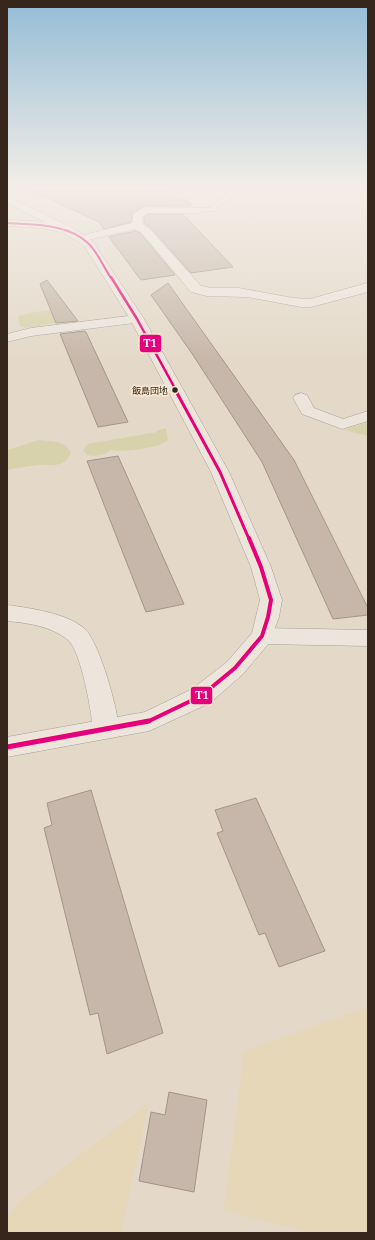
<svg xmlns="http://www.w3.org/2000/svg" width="375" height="1240" viewBox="0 0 375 1240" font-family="'Noto Serif','Noto Sans JP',serif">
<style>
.farmland{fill:#e5d7b8}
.green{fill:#d7d2ab}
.building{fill:#c7b7aa;stroke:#a49489}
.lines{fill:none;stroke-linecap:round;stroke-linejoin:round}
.service-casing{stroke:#a99e93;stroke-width:1}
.minor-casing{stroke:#a99e93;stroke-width:1}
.tertiary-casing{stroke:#a99e93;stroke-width:1}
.service{fill:#ece5dc;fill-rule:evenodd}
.minor{fill:#ece5dc;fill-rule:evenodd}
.tertiary{fill:#ece5dc;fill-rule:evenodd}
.bus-1-far4-casing{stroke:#f6e7ce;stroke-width:3.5}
.bus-1-far3-casing{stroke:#f6e7ce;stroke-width:4.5}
.bus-1-far2-casing{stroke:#f6e7ce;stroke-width:5.5}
.bus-1-far1-casing{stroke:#f6e7ce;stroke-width:7}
.bus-1-casing{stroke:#f6e7ce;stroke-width:8}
.bus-1-far4{stroke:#e5007d;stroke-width:2}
.bus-1-far3{stroke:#e5007d;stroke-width:2.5}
.bus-1-far2{stroke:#e5007d;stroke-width:3}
.bus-1-far1{stroke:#e5007d;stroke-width:4}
.bus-1{stroke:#e5007d;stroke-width:5}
.bus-dot{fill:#37261c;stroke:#f6e7ce;stroke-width:1.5}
.labels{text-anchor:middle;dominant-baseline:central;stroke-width:3.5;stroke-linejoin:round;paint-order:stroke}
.far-bus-label{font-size:9px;fill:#37261c;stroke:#f6e7ce;text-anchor:end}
.line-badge{stroke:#f6e7ce;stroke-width:1.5}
.badge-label{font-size:11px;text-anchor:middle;font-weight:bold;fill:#fff}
</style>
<rect width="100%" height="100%" fill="#e4d9c9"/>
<g class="farmland">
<polygon points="368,1007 368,1233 311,1233 224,1210 244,1051"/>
<polygon points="149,1103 121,1233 7,1233 7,1217 22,1199"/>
</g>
<g class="green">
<polygon points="58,310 74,316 78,320 25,328 20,326 18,316 35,312"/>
<polygon points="368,422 368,436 344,430"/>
<path d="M 166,428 L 168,440 C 161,448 121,453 110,450 C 104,456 95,457 87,455 L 83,450 L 88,444 L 157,432 L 156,431 Z"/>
<path d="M 39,440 C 53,442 65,440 71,453 C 64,469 52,464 38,465 C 28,466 17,468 7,470 L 7,450 Z"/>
</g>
<g class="building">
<polygon points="22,186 144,186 190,202 188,203 192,205 187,206 144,206 132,213 131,222 104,229 99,222"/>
<polygon points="148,214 183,214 233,267 191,273 150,227 144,223 144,218"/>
<polygon points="135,231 140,233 175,275 141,280 109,237"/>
<polygon points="47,280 78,321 56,323 40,284"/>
<polygon points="168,283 294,460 368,608 368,615 333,619 262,462 193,355 151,295"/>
<polygon points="85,331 86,332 128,422 98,427 60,334"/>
<polygon points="118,456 184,604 146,612 87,461"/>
<polygon points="91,790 163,1033 107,1054 98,1013 90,1015 44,828 52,825 47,803"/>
<polygon points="256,798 325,951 279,967 265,933 259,935 217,833 223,831 215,810"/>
<polygon points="169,1092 207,1100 194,1192 139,1181 151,1112 165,1115"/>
</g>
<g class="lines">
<g class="service-casing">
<path id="service" d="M 217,186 C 225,186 230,188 234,195 L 218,206 L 215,211 L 196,211 L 195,210 L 198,208 L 211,208 L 214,204 L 228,195 L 227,192 Z"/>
</g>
<g class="minor-casing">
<g id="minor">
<polygon points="7,196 73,228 75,230 73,232 65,232 7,203"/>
<polygon points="145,207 202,208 203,210 202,212 198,213 148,213 142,217 142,224 149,228 201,286 212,288 239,288 293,298 310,299 367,283 368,292 311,307 301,307 247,297 207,296 191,292 141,232 135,229 84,241 80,240 78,238 80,236 132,223 133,214"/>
<polygon points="137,315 142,316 144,319 142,322 31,336 7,342 7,334 31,328"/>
<polygon points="301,393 307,395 314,408 343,419 368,411 368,421 342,429 302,414 293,398 295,395"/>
<path d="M 7,605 C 30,608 67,613 85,629 C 96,640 108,678 112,694 C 115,707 121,723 115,735 L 106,738 L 97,735 L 93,728 C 91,710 81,651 68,640 C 51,626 28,623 7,621 Z"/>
<polygon points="262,628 368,630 368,646 262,644 254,642 251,636 254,630"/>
</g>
</g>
<g class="tertiary-casing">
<path id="tertiary" d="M 7,220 C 38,221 70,220 94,243 L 144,319 L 229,472 L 271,567 L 282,600 L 279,617 L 270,642 L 243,674 L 210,703 L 149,731 L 7,757 L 7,737 L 145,712 L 192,689 L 227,662 L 252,633 L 260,600 L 251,567 L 211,472 L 130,319 L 85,247 C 64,226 35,228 7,226 Z"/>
</g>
<use href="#service" class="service"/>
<use href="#minor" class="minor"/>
<use href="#tertiary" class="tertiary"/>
<g class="bus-1-far4-casing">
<path id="bus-1-far4" d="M 7,223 C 34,225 68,223 89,244 C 98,253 104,268 111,278"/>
</g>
<g class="bus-1-far3-casing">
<polyline id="bus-1-far3" points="111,277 137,319 178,394"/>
</g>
<g class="bus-1-far2-casing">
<polyline id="bus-1-far2" points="177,393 220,472 249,539"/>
</g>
<g class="bus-1-far1-casing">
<polyline id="bus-1-far1" points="144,722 149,721 201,696 235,668 262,636 268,617 271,600 261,567 249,538"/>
</g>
<g class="bus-1-casing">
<polyline id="bus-1" points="7,747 149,721"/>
</g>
<use href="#bus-1-far4" class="bus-1-far4"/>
<use href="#bus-1-far3" class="bus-1-far3"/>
<use href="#bus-1-far2" class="bus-1-far2"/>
<use href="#bus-1-far1" class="bus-1-far1"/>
<use href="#bus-1" class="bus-1"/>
</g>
<linearGradient id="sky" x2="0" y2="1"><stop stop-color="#94bcd6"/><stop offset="0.52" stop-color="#f3eee7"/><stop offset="1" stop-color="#f3eee7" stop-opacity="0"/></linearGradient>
<rect width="375" height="360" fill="url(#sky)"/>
<circle class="bus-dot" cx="175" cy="390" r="3.5"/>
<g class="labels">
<g class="far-bus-label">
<text x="168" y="390">飯島団地</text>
</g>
</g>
<g class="line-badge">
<rect x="139" y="334" width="23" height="19" rx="4" fill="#e5007d"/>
<rect x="190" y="686" width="23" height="19" rx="4" fill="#e5007d"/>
</g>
<g class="badge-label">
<text x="150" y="347">T1</text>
<text x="202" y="699">T1</text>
</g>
<rect width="375" height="1240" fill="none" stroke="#37261c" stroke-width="16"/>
</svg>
